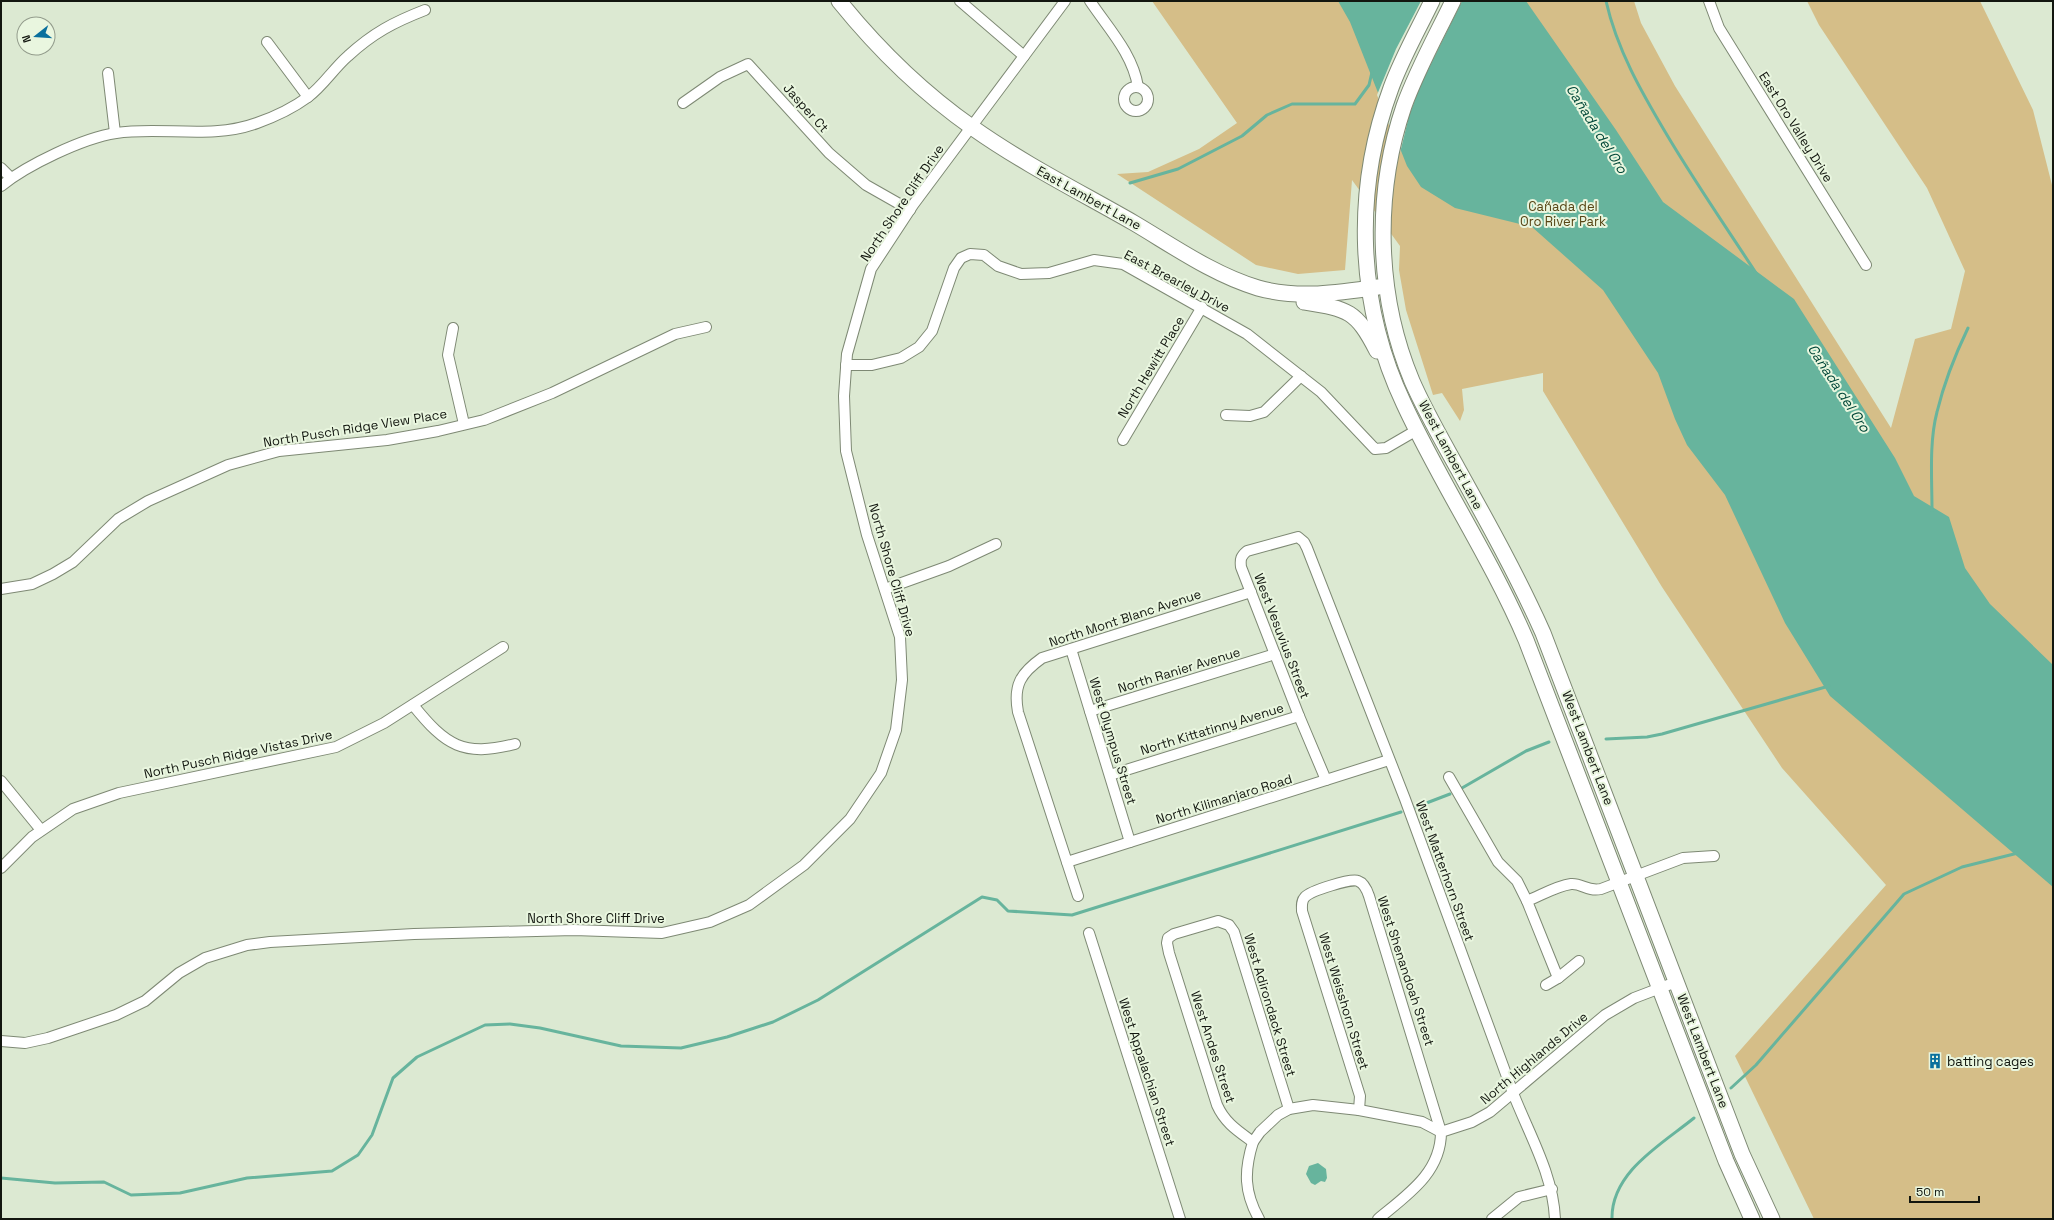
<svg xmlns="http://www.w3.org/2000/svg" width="2054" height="1220" viewBox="0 0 2054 1220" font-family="'Space Grotesk',sans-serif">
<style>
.green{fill:#d5be88}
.water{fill:#67b49d}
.pier{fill:#dce9d2}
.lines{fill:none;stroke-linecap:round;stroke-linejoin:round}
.stream{stroke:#67b49d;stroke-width:3}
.street-casing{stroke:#7e8974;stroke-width:12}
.secondary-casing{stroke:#7e8974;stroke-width:17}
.street{stroke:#fff;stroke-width:10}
.secondary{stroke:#fff;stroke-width:15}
.labels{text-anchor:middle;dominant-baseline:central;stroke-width:4;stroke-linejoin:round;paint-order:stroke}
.street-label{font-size:13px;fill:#12160f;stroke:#e9f6df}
.park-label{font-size:13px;fill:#574515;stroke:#e9f6df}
.poi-label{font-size:13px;fill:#12160f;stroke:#e9f6df;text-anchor:start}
.water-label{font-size:14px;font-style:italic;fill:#004738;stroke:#e9f6df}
</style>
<rect width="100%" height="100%" fill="#dce9d2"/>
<polygon class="green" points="1152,1 1634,1 1641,23 1675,86 1891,428 1915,339 1951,329 1965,271 1927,188 1819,25 1807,1 1980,1 2033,110 2053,189 2053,1219 1814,1219 1735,1056 1886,885 1782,768 1662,587 1543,391 1543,373 1462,389 1464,410 1460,421 1442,393 1433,395 1406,310 1399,270 1400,246 1352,180 1345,270 1298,274 1256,265 1117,174 1148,172 1199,149 1237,123"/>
<g class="water">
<polygon points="1338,1 1526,1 1616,130 1663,202 1794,299 1895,458 1914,496 1949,517 1965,568 1990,604 2053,665 2053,887 1830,696 1785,623 1725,495 1687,445 1675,419 1658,373 1603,290 1532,227 1455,208 1421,187 1407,166 1350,22"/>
<polygon points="1318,1163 1326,1169 1327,1178 1325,1182 1321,1181 1315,1185 1311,1183 1306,1174 1309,1166"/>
</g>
<polygon class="pier" points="1421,1 1462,1 1420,86 1409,116 1400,153 1377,95 1396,49"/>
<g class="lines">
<g class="stream">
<path d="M 1606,1 C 1617,50 1642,93 1667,135 C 1695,182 1726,227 1756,273"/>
<polyline points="1130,183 1178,169 1242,136 1267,115 1292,104 1355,104 1369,85 1372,72"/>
<path d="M 1932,510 C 1932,479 1929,442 1937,412 C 1944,383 1955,355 1968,328"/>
<polyline points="1606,739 1647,737 1662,734 1829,686"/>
<polyline points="1462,788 1526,751 1549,742"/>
<polyline points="1416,807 1450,794"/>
<polyline points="1731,1088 1756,1065 1904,894 1962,867 2018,853"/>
<polyline points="1,1178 55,1183 104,1182 131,1195 180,1193 247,1178 332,1171 358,1155 372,1135 393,1078 417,1057 485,1025 510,1024 540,1028 621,1046 681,1048 727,1037 773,1022 818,1000 982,897 997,900 1008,911 1072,915 1401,812"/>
<path d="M 1612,1219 C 1611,1172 1662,1144 1694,1118"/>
</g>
<g class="street-casing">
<g id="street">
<polyline points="960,1 1024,56"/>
<path d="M 1090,1 C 1108,28 1133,54 1138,87"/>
<polyline points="1709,1 1719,28 1866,265"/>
<polyline points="267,42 308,97"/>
<polyline points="108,73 115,133"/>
<circle cx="1136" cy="99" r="12"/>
<polyline points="683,103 720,77 748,64 829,153 866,185 910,210"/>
<polyline points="1,168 11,178"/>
<path d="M 1,186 C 27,165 83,138 116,133 C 162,126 211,140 257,123 C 274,117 293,108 308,97 C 323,86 334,68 348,56 C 373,33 394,22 425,10"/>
<polyline points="453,328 448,355 464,424"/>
<polyline points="846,365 872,365 901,358 919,347 932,331 954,268 961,258 970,254 984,255 998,266 1021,274 1049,273 1094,260 1123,264 1247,334 1321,392 1375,449 1386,448 1417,430"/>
<polyline points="1226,415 1250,416 1264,412 1301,376"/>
<polyline points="1123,440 1202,307"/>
<polyline points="1,589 32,584 53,574 73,562 118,519 148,501 228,465 279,451 387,440 438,431 484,420 552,393 675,334 706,327"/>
<polyline points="885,589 949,566 996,544"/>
<polyline points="1071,649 1130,842"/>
<path d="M 413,705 C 446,746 463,757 515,744"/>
<polyline points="1090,711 1275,654"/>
<polyline points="1110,775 1299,716"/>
<polyline points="1449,777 1498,862 1517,881 1527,901"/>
<path d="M 1326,780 L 1299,716 L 1241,567 C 1240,559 1241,556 1247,551 L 1298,537 L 1304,542 L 1307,548 L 1405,799 L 1513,1093 C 1529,1134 1553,1174 1555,1219"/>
<polyline points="1,781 41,830"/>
<polyline points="1067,862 1389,760"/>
<polyline points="1,868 32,837 73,809 119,793 336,747 384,723 503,647"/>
<path d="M 1078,896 L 1018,712 C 1013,685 1021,673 1042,658 L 1251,592"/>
<polyline points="1089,933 1180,1219"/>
<polyline points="1558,978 1579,961"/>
<path d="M 1546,985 L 1558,978 L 1527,901 C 1540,896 1556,886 1571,884 C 1582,883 1587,892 1601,889 L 1683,858 L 1714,856"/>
<polyline points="1,1041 25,1043 48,1038 116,1015 145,1001 179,973 205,958 247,945 270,942 414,934 574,930 662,933 710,922 749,905 804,865 850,819 881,773 896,730 902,680 900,637 867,535 846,451 844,396 847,354 871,269 913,205 1065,1"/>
<path d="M 1359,1110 L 1360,1096 L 1302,911 C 1302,906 1301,901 1305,897 C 1310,891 1351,878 1358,881 C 1364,883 1367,890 1369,896 L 1441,1132"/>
<polyline points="1253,1142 1260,1132 1278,1115 1289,1109 1313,1105 1359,1110 1422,1122 1441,1132"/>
<path d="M 1259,1219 C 1244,1192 1244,1171 1253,1142 C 1238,1131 1225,1123 1217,1105 L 1169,953 L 1167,943 L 1168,938 L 1174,934 L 1218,921 L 1229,925 L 1234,932 L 1289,1109"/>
<path d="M 1378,1219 C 1407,1195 1441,1173 1441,1132 L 1472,1122 L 1490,1112 L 1605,1015 L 1634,998 L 1676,982"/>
<polyline points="1492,1219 1519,1197 1552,1189"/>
</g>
</g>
<g class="secondary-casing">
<g id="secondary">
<path d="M 839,1 C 877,48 923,93 973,128 C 1024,164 1080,192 1134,223 C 1173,246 1214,275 1258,288 C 1298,299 1338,293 1378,287"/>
<path d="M 1432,1 C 1418,30 1402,58 1391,88 C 1353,191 1357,305 1404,404 C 1441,484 1491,558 1526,640 L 1726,1161 L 1752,1219"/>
<path d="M 1453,1 C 1436,36 1417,70 1404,106 C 1374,194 1376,295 1412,381 C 1425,411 1442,440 1458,469 C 1488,523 1518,577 1543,633 L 1742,1154 L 1772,1219"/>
<path d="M 1304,302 C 1348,309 1356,310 1377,351"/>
</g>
</g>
<use href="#street" class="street"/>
<use href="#secondary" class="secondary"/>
</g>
<defs>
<g id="building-bare" transform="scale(1.2)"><path d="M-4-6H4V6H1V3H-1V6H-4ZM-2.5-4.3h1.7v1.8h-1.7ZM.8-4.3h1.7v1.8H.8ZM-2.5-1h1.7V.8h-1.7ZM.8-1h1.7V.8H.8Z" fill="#09709d" stroke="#e9f6df" stroke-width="2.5" paint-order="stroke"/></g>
</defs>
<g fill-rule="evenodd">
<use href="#building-bare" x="1935" y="1061"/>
</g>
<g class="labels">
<g class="street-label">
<text transform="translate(806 108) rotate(48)">Jasper Ct</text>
<text transform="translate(1796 127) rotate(58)">East Oro Valley Drive</text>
<text transform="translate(1089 198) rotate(29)">East Lambert Lane</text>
<text transform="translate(902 203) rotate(-56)">North Shore Cliff Drive</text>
<text transform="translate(1177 281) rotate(28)">East Brearley Drive</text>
<text transform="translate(1151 367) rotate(-59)">North Hewitt Place</text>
<text transform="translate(355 428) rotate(-9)">North Pusch Ridge View Place</text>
<text transform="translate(1451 455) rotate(62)">West Lambert Lane</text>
<text transform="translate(892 570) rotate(74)">North Shore Cliff Drive</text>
<text transform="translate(1125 618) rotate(-18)">North Mont Blanc Avenue</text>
<text transform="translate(1282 636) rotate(69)">West Vesuvius Street</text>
<text transform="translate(1179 670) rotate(-17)">North Ranier Avenue</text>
<text transform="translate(1212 729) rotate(-17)">North Kittatinny Avenue</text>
<text transform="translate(1113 741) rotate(73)">West Olympus Street</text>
<text transform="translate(1588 748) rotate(69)">West Lambert Lane</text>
<text transform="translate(238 754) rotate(-12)">North Pusch Ridge Vistas Drive</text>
<text transform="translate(1224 799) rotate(-17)">North Kilimanjaro Road</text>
<text transform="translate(1445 871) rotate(70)">West Matterhorn Street</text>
<text x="596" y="918">North Shore Cliff Drive</text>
<text transform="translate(1406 971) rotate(72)">West Shenandoah Street</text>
<text transform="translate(1344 1001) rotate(73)">West Weisshorn Street</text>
<text transform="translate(1270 1005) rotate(73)">West Adirondack Street</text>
<text transform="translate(1213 1047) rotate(72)">West Andes Street</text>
<text transform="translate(1703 1051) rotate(69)">West Lambert Lane</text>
<text transform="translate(1534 1058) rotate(-40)">North Highlands Drive</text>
<text transform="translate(1147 1072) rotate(72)">West Appalachian Street</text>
</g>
<g class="park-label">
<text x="1563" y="206">Cañada del<tspan x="1563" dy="15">Oro River Park</tspan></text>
</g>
<g class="poi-label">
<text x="1947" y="1061">batting cages</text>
</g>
<g class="water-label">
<text transform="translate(1597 129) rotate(58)">Cañada del Oro</text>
<text transform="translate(1839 388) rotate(57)">Cañada del Oro</text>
</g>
</g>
<rect width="2054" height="1220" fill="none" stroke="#12160f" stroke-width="4"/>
<g transform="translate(36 36) rotate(253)"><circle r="19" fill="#e9f6df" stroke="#939c8c"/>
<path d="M0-3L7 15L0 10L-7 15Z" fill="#09709d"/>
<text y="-6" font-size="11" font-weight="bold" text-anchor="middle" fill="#12160f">N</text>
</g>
<path d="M1910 1196v6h69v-6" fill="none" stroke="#12160f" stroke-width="2"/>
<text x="1916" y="1196" font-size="12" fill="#12160f" stroke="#e9f6df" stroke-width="3" paint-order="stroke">50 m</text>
</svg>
